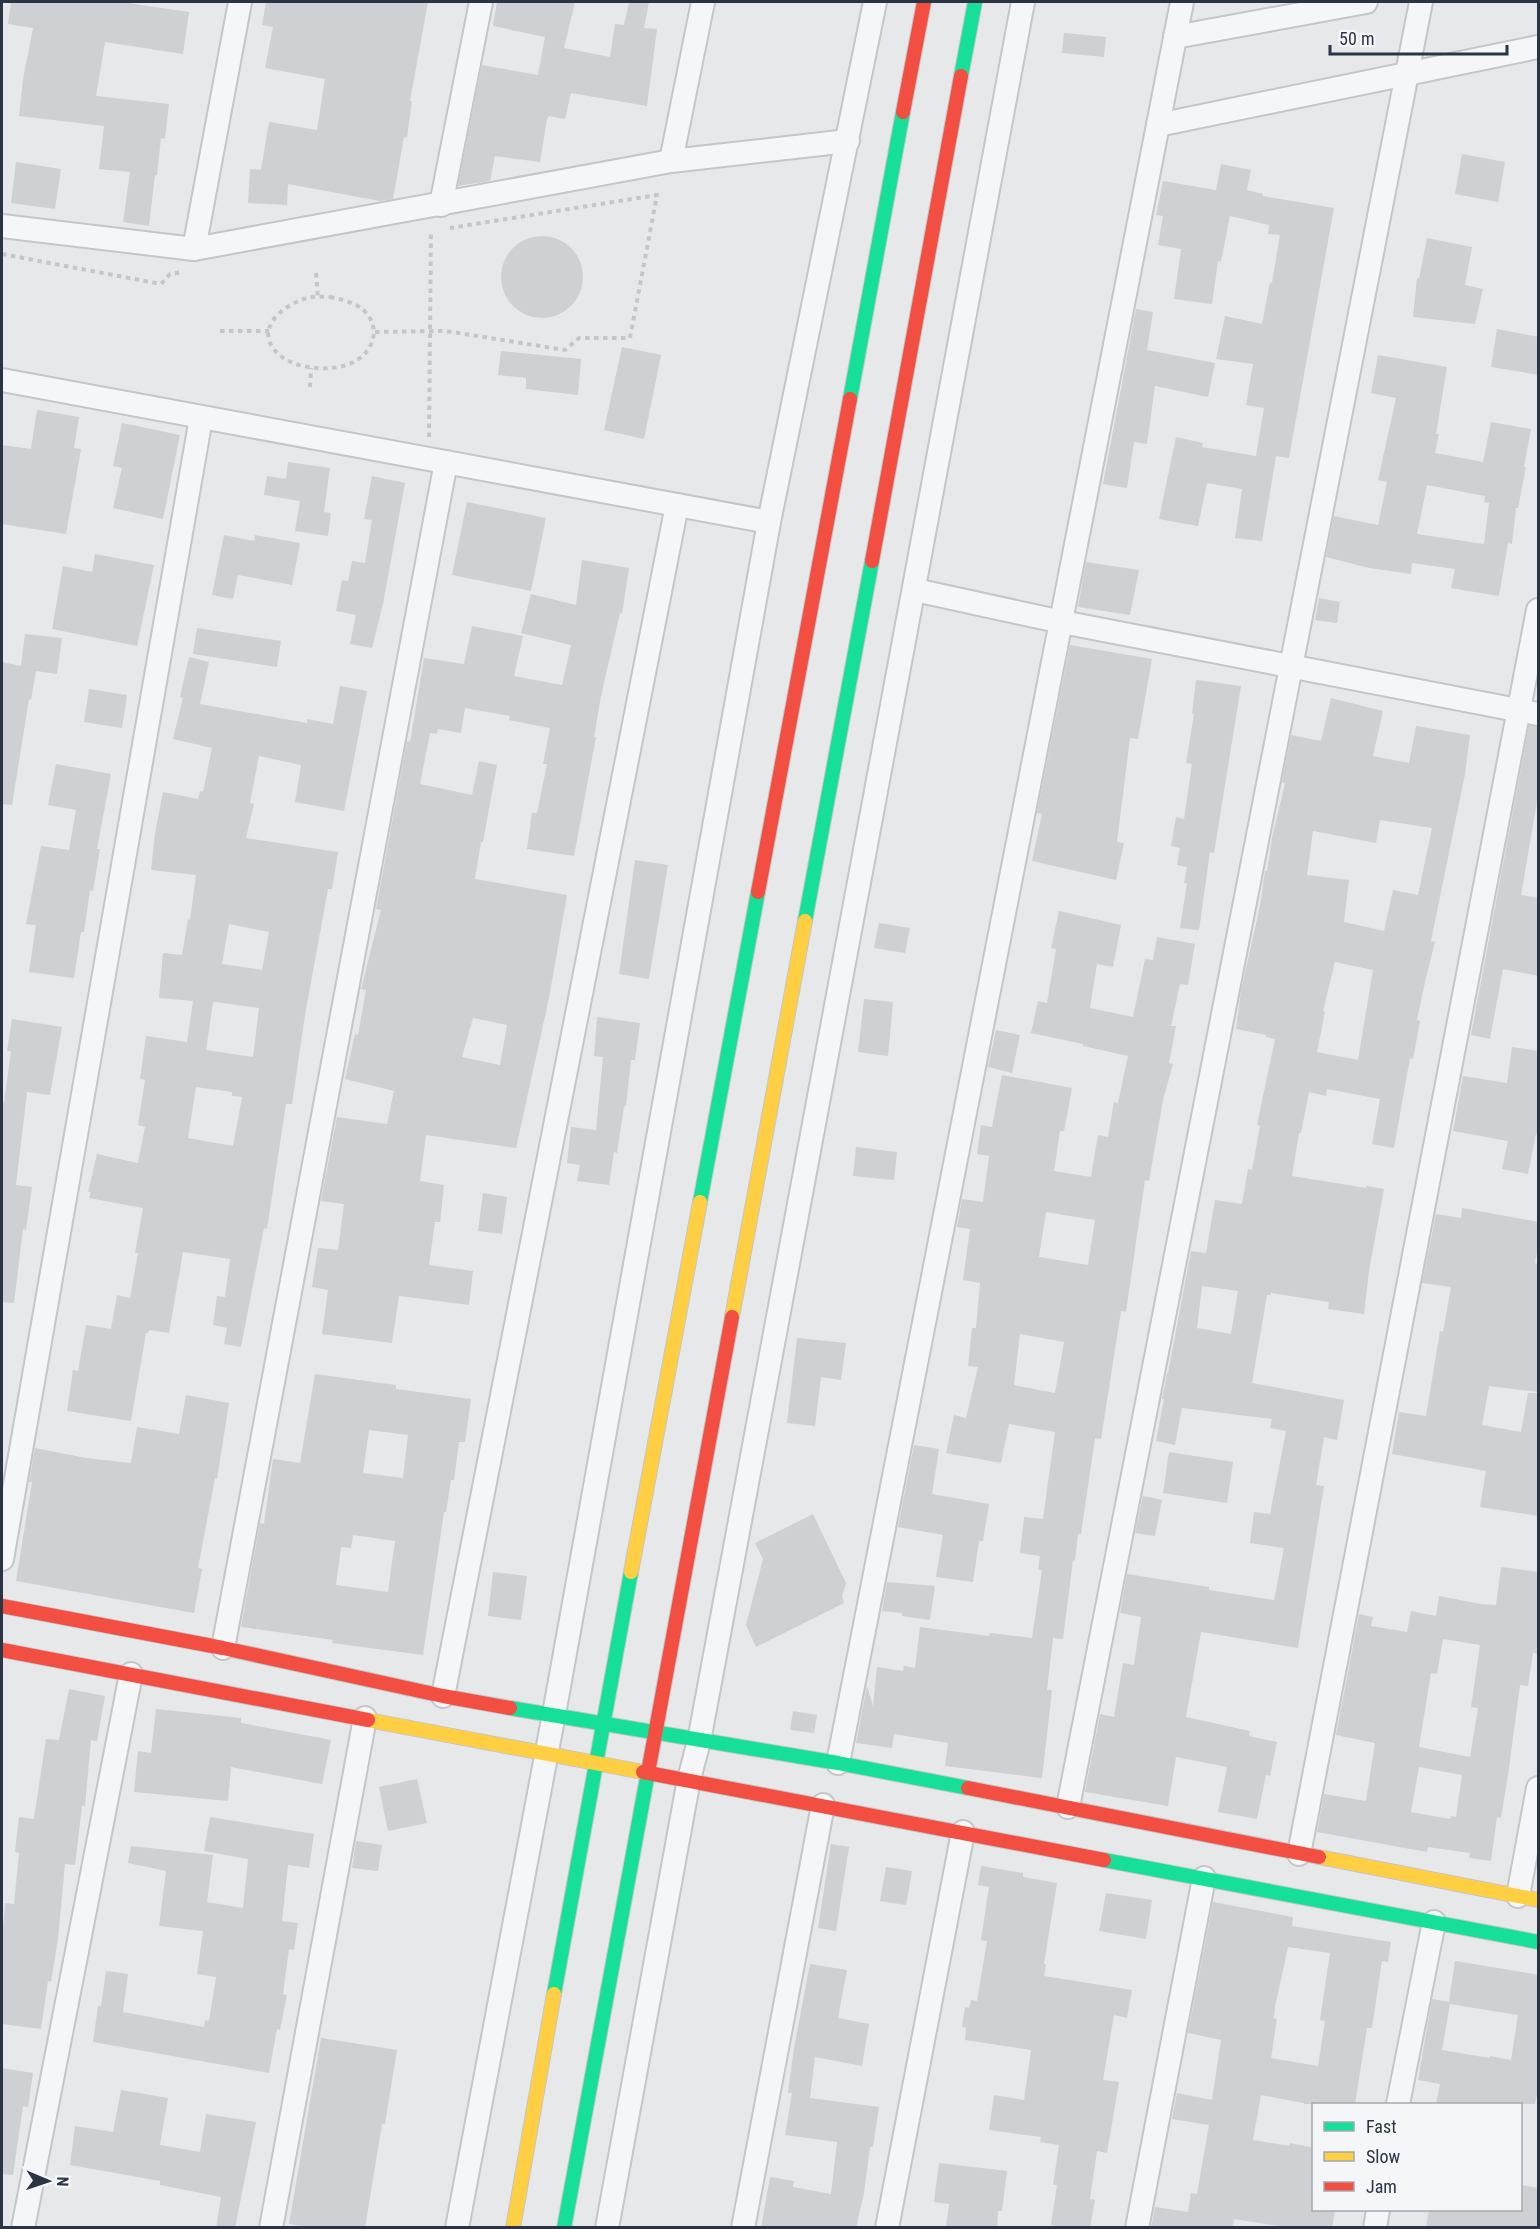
<svg xmlns="http://www.w3.org/2000/svg" width="1540" height="2229" viewBox="0 0 1540 2229" font-family="'Roboto Condensed',sans-serif">
<style>
.building{fill:#ced0d3;fill-rule:evenodd}
.lines{fill:none;stroke-linecap:round;stroke-linejoin:round}
.street-casing{stroke:#c4c6c8;stroke-width:26}
.fast-casing{stroke:#c4c6c8;stroke-width:16}
.slow-casing{stroke:#c4c6c8;stroke-width:16}
.jam-casing{stroke:#c4c6c8;stroke-width:16}
.path{stroke:#c5c6ca;stroke-width:4;stroke-dasharray:4.5 4.5;stroke-linecap:butt}
.street{stroke:#f5f6f7;stroke-width:22}
.fast{stroke:#16e098;stroke-width:14}
.slow{stroke:#ffcf43;stroke-width:14}
.jam{stroke:#f24e42;stroke-width:14}
</style>
<rect width="100%" height="100%" fill="#e6e8ea"/>
<g class="building">
<polygon points="11,2 121,2 189,12 183,54 105,42 96,96 169,104 165,139 161,138 157,175 155,175 149,226 123,222 130,172 99,169 104,126 19,116 23,79 33,28 8,24"/>
<polygon points="266,2 428,2 410,101 412,101 407,138 404,137 393,199 380,201 288,184 287,205 248,203 250,169 261,170 269,122 317,130 325,79 265,68 273,27 262,25"/>
<polygon points="497,2 575,2 564,48 610,57 615,24 624,25 629,2 649,2 644,28 657,29 647,106 571,93 565,119 549,116 547,119 540,162 495,156 490,181 458,186 482,65 538,75 545,37 493,26"/>
<polygon points="1064,33 1106,37 1104,57 1062,53"/>
<polygon points="1462,154 1505,162 1498,202 1455,194"/>
<polygon points="16,162 61,169 55,209 11,203"/>
<polygon points="1221,164 1251,170 1247,190 1263,194 1263,196 1334,208 1289,458 1276,456 1262,541 1235,538 1242,489 1207,483 1198,526 1159,519 1176,437 1203,443 1202,447 1256,456 1264,408 1246,405 1253,364 1216,359 1225,316 1262,324 1270,282 1272,283 1280,235 1268,234 1269,225 1230,216 1221,262 1218,261 1212,304 1174,299 1181,249 1158,245 1163,216 1156,215 1163,181 1216,190"/>
<circle cx="542" cy="277" r="41"/>
<polygon points="1427,238 1472,247 1465,285 1483,289 1475,324 1413,317 1417,278 1419,279"/>
<polygon points="1136,309 1153,312 1147,350 1215,363 1208,397 1155,386 1147,444 1134,442 1127,488 1103,484"/>
<polygon points="1497,329 1539,337 1539,375 1491,367"/>
<polygon points="622,347 661,355 644,439 604,430"/>
<polygon points="501,351 581,359 578,395 526,389 526,378 498,375"/>
<path d="M 1378,355 L 1447,367 L 1436,434 L 1439,434 L 1435,453 L 1483,462 L 1491,422 L 1531,429 L 1524,467 L 1526,467 L 1518,508 L 1516,508 L 1512,544 L 1508,543 L 1499,596 L 1451,588 L 1455,569 L 1412,563 L 1411,574 L 1369,568 L 1326,557 L 1334,516 L 1378,525 L 1387,482 L 1378,480 L 1396,398 L 1371,393 ZM 1427,485 L 1485,496 L 1484,502 L 1489,503 L 1484,544 L 1417,534 Z"/>
<polygon points="37,410 79,417 74,448 81,449 66,534 2,524 2,445 31,449"/>
<polygon points="122,423 180,435 163,519 113,508 122,468 113,466"/>
<polygon points="288,462 330,468 324,512 331,513 328,536 295,531 300,501 264,495 267,476 286,479"/>
<polygon points="372,476 405,483 383,604 372,648 350,644 356,615 336,611 342,580 348,581 352,561 365,563 372,520 364,519"/>
<polygon points="467,502 546,518 531,591 452,575"/>
<polygon points="224,535 254,541 255,535 300,543 292,585 238,575 233,599 212,595"/>
<polygon points="95,554 154,565 137,646 52,629 63,566 92,572"/>
<path d="M 582,560 L 629,568 L 622,614 L 620,613 L 601,696 L 594,737 L 596,737 L 574,856 L 527,849 L 532,813 L 537,813 L 547,764 L 543,764 L 550,728 L 509,720 L 510,716 L 465,708 L 461,733 L 438,729 L 437,734 L 430,733 L 420,784 L 472,795 L 479,761 L 497,765 L 483,842 L 481,842 L 475,879 L 567,895 L 549,998 L 516,1148 L 426,1135 L 420,1181 L 444,1185 L 440,1222 L 435,1222 L 429,1265 L 473,1271 L 469,1305 L 399,1296 L 392,1343 L 322,1334 L 328,1290 L 312,1287 L 318,1248 L 338,1250 L 344,1204 L 321,1201 L 337,1117 L 387,1124 L 394,1091 L 345,1079 L 355,1034 L 358,1035 L 366,990 L 361,989 L 381,910 L 376,909 L 407,741 L 410,742 L 424,658 L 464,664 L 472,626 L 523,636 L 514,676 L 562,685 L 571,645 L 521,633 L 531,594 L 576,605 ZM 473,1018 L 507,1025 L 500,1065 L 462,1057 Z"/>
<polygon points="1086,562 1139,570 1130,615 1078,607"/>
<polygon points="1319,598 1340,602 1337,623 1315,620"/>
<polygon points="197,628 281,641 277,667 193,654"/>
<polygon points="25,634 62,638 57,674 36,671 31,700 29,699 12,805 2,804 2,662 21,666"/>
<polygon points="1070,645 1152,659 1138,739 1130,738 1117,842 1124,843 1116,880 1032,861 1042,814 1037,813"/>
<path d="M 189,657 L 209,662 L 200,704 L 307,723 L 307,719 L 333,724 L 340,686 L 367,691 L 344,811 L 295,802 L 301,765 L 259,756 L 250,803 L 254,804 L 246,838 L 338,852 L 332,889 L 328,889 L 305,1015 L 292,1104 L 286,1104 L 267,1229 L 264,1228 L 241,1347 L 224,1344 L 227,1328 L 213,1325 L 217,1296 L 225,1297 L 230,1259 L 183,1252 L 169,1333 L 149,1330 L 148,1333 L 146,1333 L 131,1421 L 67,1411 L 73,1370 L 78,1371 L 86,1325 L 111,1329 L 117,1295 L 130,1298 L 138,1253 L 135,1253 L 143,1208 L 89,1198 L 91,1192 L 88,1192 L 97,1154 L 138,1163 L 145,1127 L 138,1125 L 145,1080 L 140,1079 L 146,1036 L 187,1042 L 193,1001 L 159,998 L 163,953 L 182,955 L 188,919 L 190,920 L 196,875 L 151,870 L 155,833 L 163,792 L 198,799 L 200,791 L 203,792 L 212,748 L 173,739 L 183,698 L 180,697 ZM 229,924 L 269,932 L 262,970 L 222,964 ZM 215,1002 L 259,1008 L 253,1057 L 206,1050 L 213,1003 ZM 196,1087 L 232,1092 L 232,1096 L 242,1097 L 233,1146 L 188,1138 Z"/>
<polygon points="1196,680 1241,686 1214,853 1210,852 1199,930 1197,930 1180,928 1187,883 1184,883 1187,867 1177,865 1180,848 1171,846 1176,817 1184,819 1192,764 1186,763 1194,714 1192,714"/>
<polygon points="89,689 127,695 122,728 84,722"/>
<path d="M 1331,698 L 1383,711 L 1373,756 L 1409,763 L 1416,726 L 1470,735 L 1465,774 L 1431,941 L 1435,942 L 1425,982 L 1417,1020 L 1420,1021 L 1413,1059 L 1410,1058 L 1394,1148 L 1372,1144 L 1380,1099 L 1327,1089 L 1326,1096 L 1309,1092 L 1301,1133 L 1299,1133 L 1292,1176 L 1366,1188 L 1367,1186 L 1384,1189 L 1369,1271 L 1364,1314 L 1328,1309 L 1329,1302 L 1271,1293 L 1270,1295 L 1267,1295 L 1252,1383 L 1344,1400 L 1337,1440 L 1324,1437 L 1316,1485 L 1324,1486 L 1298,1648 L 1201,1632 L 1186,1717 L 1250,1731 L 1249,1736 L 1277,1742 L 1270,1776 L 1266,1775 L 1257,1819 L 1218,1812 L 1227,1767 L 1176,1757 L 1168,1806 L 1085,1792 L 1100,1714 L 1114,1717 L 1123,1663 L 1134,1665 L 1141,1617 L 1120,1613 L 1127,1574 L 1209,1587 L 1209,1590 L 1274,1600 L 1284,1548 L 1250,1543 L 1254,1512 L 1270,1514 L 1286,1431 L 1270,1428 L 1272,1419 L 1182,1408 L 1175,1445 L 1156,1441 L 1164,1399 L 1162,1399 L 1167,1373 L 1168,1373 L 1191,1251 L 1206,1253 L 1215,1200 L 1242,1204 L 1248,1169 L 1252,1170 L 1260,1126 L 1257,1125 L 1275,1039 L 1266,1037 L 1266,1035 L 1236,1029 L 1241,991 L 1260,906 L 1265,871 L 1267,871 L 1272,838 L 1285,783 L 1282,782 L 1291,735 L 1321,741 ZM 1380,820 L 1432,828 L 1418,895 L 1393,890 L 1384,931 L 1344,922 L 1349,880 L 1307,875 L 1313,831 L 1376,843 ZM 1335,962 L 1373,970 L 1358,1060 L 1317,1052 L 1325,1012 L 1323,1011 ZM 1202,1286 L 1238,1291 L 1231,1334 L 1197,1328 Z"/>
<polygon points="1529,726 1539,727 1539,790 1521,895 1539,898 1539,976 1503,969 1490,1039 1471,1035"/>
<polygon points="56,764 111,774 97,849 100,849 93,891 90,890 84,932 81,932 74,978 29,972 36,925 26,924 41,846 69,850 76,810 48,805"/>
<polygon points="635,860 668,865 649,979 619,974"/>
<path d="M 1059,911 L 1121,925 L 1113,967 L 1097,964 L 1090,1008 L 1133,1017 L 1145,959 L 1153,960 L 1157,937 L 1195,944 L 1188,985 L 1180,984 L 1171,1026 L 1176,1026 L 1169,1063 L 1173,1064 L 1163,1100 L 1149,1181 L 1145,1180 L 1126,1312 L 1121,1311 L 1101,1439 L 1095,1438 L 1081,1534 L 1078,1534 L 1075,1561 L 1073,1560 L 1063,1639 L 1053,1638 L 1047,1690 L 1052,1690 L 1042,1778 L 945,1766 L 948,1743 L 894,1734 L 892,1748 L 856,1743 L 867,1686 L 873,1706 L 877,1667 L 903,1671 L 904,1666 L 915,1668 L 920,1627 L 989,1636 L 990,1633 L 1032,1638 L 1042,1570 L 1038,1570 L 1040,1556 L 1020,1553 L 1024,1517 L 1043,1519 L 1055,1432 L 1009,1424 L 1001,1463 L 946,1453 L 954,1415 L 966,1418 L 978,1367 L 968,1366 L 972,1328 L 976,1328 L 980,1283 L 963,1280 L 970,1229 L 957,1227 L 962,1199 L 983,1202 L 989,1156 L 977,1154 L 981,1125 L 992,1127 L 1002,1075 L 1072,1088 L 1064,1131 L 1060,1131 L 1054,1171 L 1091,1177 L 1098,1135 L 1108,1137 L 1114,1102 L 1118,1103 L 1128,1056 L 1083,1046 L 1083,1044 L 1031,1033 L 1038,1001 L 1047,1003 L 1056,949 L 1051,948 ZM 1046,1212 L 1095,1220 L 1088,1265 L 1039,1257 ZM 1020,1334 L 1064,1342 L 1055,1393 L 1014,1385 Z"/>
<polygon points="879,923 910,928 905,953 874,948"/>
<polygon points="864,999 893,1002 888,1056 858,1052"/>
<polygon points="597,1017 640,1023 635,1060 631,1060 626,1106 624,1106 617,1153 614,1152 609,1185 577,1181 580,1165 567,1163 571,1127 596,1130 603,1057 594,1056"/>
<polygon points="12,1019 62,1027 50,1095 27,1092 16,1185 32,1187 26,1230 23,1229 14,1303 2,1302 2,1102 4,1102 11,1051 7,1051"/>
<polygon points="996,1030 1020,1035 1012,1073 988,1067"/>
<polygon points="1512,1047 1539,1051 1539,1134 1536,1134 1528,1174 1502,1169 1508,1141 1453,1131 1463,1076 1507,1083"/>
<polygon points="856,1147 897,1152 894,1180 853,1176"/>
<polygon points="483,1193 507,1197 502,1234 478,1231"/>
<polygon points="1462,1208 1539,1222 1539,1240 1535,1263 1539,1264 1539,1392 1489,1386 1482,1425 1521,1432 1528,1393 1539,1393 1539,1516 1480,1507 1486,1471 1392,1454 1399,1412 1426,1416 1440,1331 1443,1332 1451,1287 1422,1283 1436,1214 1461,1218"/>
<polygon points="797,1338 846,1343 841,1380 821,1377 815,1426 787,1423"/>
<path d="M 315,1374 L 396,1385 L 396,1389 L 471,1399 L 465,1442 L 459,1442 L 454,1480 L 451,1480 L 446,1512 L 444,1512 L 423,1655 L 332,1643 L 333,1640 L 241,1627 L 260,1523 L 264,1524 L 273,1459 L 300,1463 ZM 369,1430 L 408,1435 L 403,1478 L 363,1473 ZM 353,1535 L 395,1541 L 388,1592 L 336,1585 L 341,1547 L 351,1548 Z"/>
<polygon points="186,1395 229,1403 217,1479 215,1478 198,1568 202,1569 194,1613 16,1581 32,1482 29,1482 35,1448 86,1458 131,1463 137,1427 179,1434"/>
<polygon points="914,1445 939,1449 932,1494 989,1504 983,1541 979,1541 973,1582 936,1577 943,1535 898,1527"/>
<polygon points="1169,1452 1233,1462 1227,1503 1163,1493"/>
<polygon points="1143,1496 1162,1500 1155,1536 1135,1533"/>
<polygon points="813,1514 846,1583 842,1596 844,1603 756,1647 746,1625 763,1559 755,1543"/>
<path d="M 1501,1567 L 1539,1572 L 1539,1654 L 1533,1653 L 1528,1686 L 1520,1685 L 1508,1775 L 1501,1818 L 1497,1817 L 1491,1861 L 1469,1858 L 1470,1853 L 1428,1847 L 1427,1852 L 1317,1832 L 1324,1794 L 1366,1801 L 1375,1743 L 1336,1735 L 1359,1614 L 1373,1617 L 1371,1626 L 1407,1632 L 1411,1611 L 1436,1616 L 1439,1596 L 1481,1604 L 1496,1605 ZM 1443,1639 L 1480,1645 L 1471,1707 L 1478,1708 L 1470,1757 L 1419,1747 L 1431,1673 L 1437,1674 ZM 1419,1767 L 1462,1775 L 1456,1817 L 1451,1816 L 1450,1819 L 1411,1812 Z"/>
<polygon points="493,1572 527,1576 521,1620 488,1616"/>
<polygon points="887,1582 935,1586 930,1620 902,1616 902,1613 882,1611"/>
<polygon points="69,1689 105,1696 97,1741 91,1740 85,1806 82,1806 75,1865 65,1864 58,1939 51,1982 48,1981 41,2029 2,2024 2,1942 5,1903 14,1904 19,1853 15,1852 19,1817 34,1819 46,1739 59,1740"/>
<polygon points="156,1709 241,1718 241,1723 331,1740 322,1784 231,1767 228,1801 134,1792 138,1751 151,1753"/>
<polygon points="793,1711 817,1715 814,1733 790,1730"/>
<polygon points="417,1779 427,1823 388,1831 379,1787"/>
<polygon points="210,1817 314,1834 309,1868 288,1865 282,1921 298,1923 294,1950 289,1949 283,1994 287,1995 280,2030 277,2029 269,2073 93,2042 98,2006 101,2006 106,1971 128,1974 123,2012 204,2027 205,2020 209,2021 216,1977 197,1974 203,1931 159,1926 166,1871 128,1863 131,1846 213,1855 207,1902 243,1908 248,1859 204,1851"/>
<polygon points="356,1841 382,1845 378,1871 352,1868"/>
<polygon points="831,1844 849,1847 836,1931 818,1928"/>
<polygon points="981,1866 1023,1873 1023,1877 1057,1883 1044,1964 1046,1964 1044,1976 1132,1990 1127,2018 1114,2015 1103,2080 1119,2082 1107,2153 1097,2151 1090,2199 1095,2200 1090,2228 1067,2228 1051,2225 1057,2185 1053,2185 1059,2145 1040,2142 1041,2137 989,2130 994,2095 1024,2100 1031,2050 965,2040 966,2028 962,2027 965,2007 969,2008 971,2000 977,2001 987,1941 981,1940 989,1887 978,1885"/>
<polygon points="886,1867 912,1871 906,1905 880,1901"/>
<polygon points="1106,1893 1152,1900 1146,1939 1099,1931"/>
<path d="M 1213,1902 L 1293,1917 L 1292,1926 L 1391,1942 L 1388,1962 L 1382,1961 L 1372,2028 L 1367,2028 L 1355,2104 L 1304,2104 L 1304,2103 L 1261,2095 L 1253,2140 L 1289,2146 L 1290,2143 L 1314,2148 L 1314,2210 L 1335,2210 L 1332,2228 L 1291,2228 L 1234,2219 L 1233,2228 L 1151,2228 L 1155,2207 L 1188,2212 L 1191,2193 L 1197,2194 L 1209,2125 L 1172,2119 L 1177,2093 L 1212,2100 L 1221,2040 L 1188,2033 ZM 1288,1947 L 1330,1953 L 1320,2020 L 1325,2021 L 1318,2066 L 1271,2058 L 1277,2019 L 1274,2018 L 1275,2007 Z"/>
<path d="M 1455,1961 L 1539,1975 L 1539,2087 L 1535,2104 L 1436,2104 L 1440,2084 L 1418,2080 L 1432,1999 L 1449,2002 ZM 1450,2004 L 1518,2015 L 1511,2060 L 1490,2056 L 1489,2058 L 1442,2050 Z"/>
<polygon points="810,1964 847,1970 838,2018 869,2024 862,2066 815,2057 810,2098 879,2107 873,2147 870,2147 864,2193 856,2228 761,2228 770,2177 794,2181 793,2187 831,2194 837,2142 785,2135 792,2093 788,2093 794,2048"/>
<polygon points="321,2038 397,2050 385,2124 382,2124 365,2228 314,2228 289,2224"/>
<polygon points="2,2068 33,2073 28,2107 23,2106 13,2175 2,2174"/>
<polygon points="121,2090 168,2098 160,2145 200,2152 206,2114 256,2122 235,2228 216,2228 221,2197 160,2185 160,2181 70,2165 75,2126 113,2132"/>
<polygon points="939,2163 1007,2171 1002,2211 998,2211 997,2228 946,2228 949,2204 934,2202"/>
<polygon points="1521,2185 1539,2188 1539,2228 1426,2228 1429,2210 1521,2210"/>
</g>
<g class="lines">
<g class="street-casing">
<g id="street">
<polyline points="1175,37 1366,2"/>
<polyline points="1158,125 1538,47"/>
<polyline points="671,161 703,2"/>
<polyline points="441,205 481,2"/>
<polyline points="2,226 194,249 671,161 848,141"/>
<polyline points="194,249 240,2"/>
<polyline points="2,380 769,522"/>
<polyline points="915,590 1062,622 1538,714"/>
<polyline points="2,1559 201,418"/>
<polyline points="223,1648 446,462"/>
<polyline points="443,1696 677,505"/>
<polyline points="838,1763 1182,2"/>
<polyline points="1068,1807 1421,2"/>
<polyline points="1299,1854 1538,610"/>
<polyline points="1518,1896 1538,1788"/>
<polyline points="1398,2104 1434,1922"/>
<polyline points="23,2228 131,1674"/>
<polyline points="271,2228 365,1718"/>
<polyline points="457,2228 554,1714 769,522 875,2"/>
<polyline points="607,2228 689,1779 699,1741 1023,2"/>
<polyline points="743,2228 823,1805"/>
<polyline points="887,2228 963,1832"/>
<polyline points="1137,2228 1204,1878"/>
<polyline points="1375,2228 1378,2210"/>
</g>
</g>
<g class="fast-casing">
<g id="fast">
<polyline points="961,76 975,2"/>
<polyline points="850,399 903,112"/>
<polyline points="805,921 872,561"/>
<polyline points="700,1202 758,892"/>
<polyline points="510,1708 838,1763 968,1788"/>
<polyline points="1104,1860 1538,1942"/>
<polyline points="554,1994 631,1572"/>
<polyline points="564,2228 649,1767"/>
</g>
</g>
<g class="slow-casing">
<g id="slow">
<polyline points="732,1317 805,921"/>
<polyline points="631,1572 700,1202"/>
<polyline points="368,1720 643,1772"/>
<polyline points="1319,1857 1538,1900"/>
<polyline points="513,2228 554,1994"/>
</g>
</g>
<g class="jam-casing">
<g id="jam">
<polyline points="903,112 924,2"/>
<polyline points="872,561 961,76"/>
<polyline points="758,892 850,399"/>
<polyline points="2,1606 223,1648 443,1696 510,1708"/>
<polyline points="2,1650 368,1720"/>
<polyline points="649,1767 732,1317"/>
<polyline points="643,1772 1104,1860"/>
<polyline points="968,1788 1319,1857"/>
</g>
</g>
<g class="path">
<polyline points="2,254 161,284 170,274 182,272"/>
<polyline points="316,273 318,297"/>
<path d="M 330,297 C 339,299 348,301 356,305 C 380,318 379,346 357,360 C 335,375 282,370 270,343 C 261,321 289,303 307,298 C 314,296 322,297 330,297 Z"/>
<polyline points="220,331 269,331"/>
<polyline points="375,332 446,331 565,350 579,338 630,338 657,195 450,228"/>
<polyline points="310,387 311,368"/>
<polyline points="429,437 431,231"/>
</g>
<use href="#street" class="street"/>
<use href="#fast" class="fast"/>
<use href="#slow" class="slow"/>
<use href="#jam" class="jam"/>
</g>
<rect width="1540" height="2229" fill="none" stroke="#2b3445" stroke-width="6"/>
<rect x="1312" y="2103" width="210" height="108" fill="#f4f6f9" stroke="#a4a8b1" stroke-width="1.5"/>
<rect x="1324" y="2122" width="30" height="9" fill="#16e098" stroke="#a4a8b1" stroke-width="1.5"/>
<text x="1366" y="2133" font-size="18" fill="#2b3445">Fast</text>
<rect x="1324" y="2152" width="30" height="9" fill="#ffcf43" stroke="#a4a8b1" stroke-width="1.5"/>
<text x="1366" y="2163" font-size="18" fill="#2b3445">Slow</text>
<rect x="1324" y="2182" width="30" height="9" fill="#f24e42" stroke="#a4a8b1" stroke-width="1.5"/>
<text x="1366" y="2193" font-size="18" fill="#2b3445">Jam</text>
<g transform="translate(48 2181) rotate(92)" stroke="#f4f6f9" stroke-width="4.5" paint-order="stroke">
<path d="M0-4.5L10 22L0 15L-10 22Z" fill="#2b3445"/>
<text y="-9" font-size="16" font-weight="bold" text-anchor="middle" fill="#2b3445">N</text>
</g>
<path d="M1330 45v9h177v-9" fill="none" stroke="#2b3445" stroke-width="3"/>
<text x="1339" y="45" font-size="18" fill="#2b3445" stroke="#f4f6f9" stroke-width="4.5" paint-order="stroke">50 m</text>
</svg>
